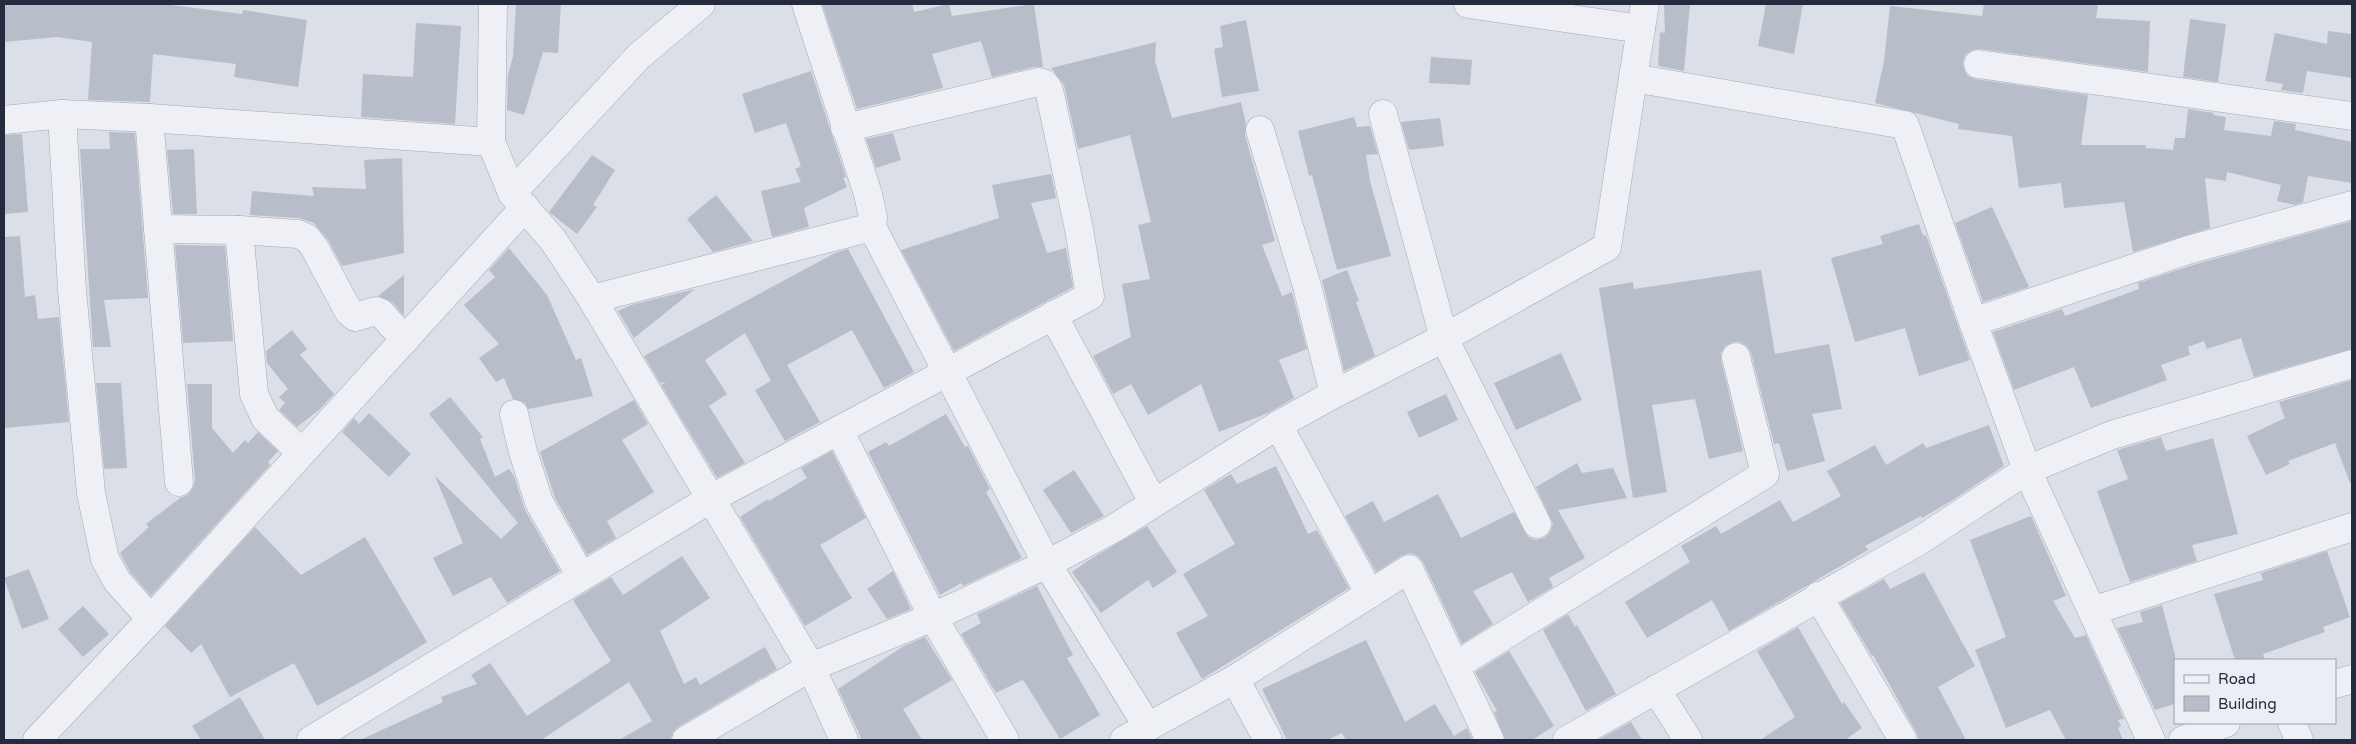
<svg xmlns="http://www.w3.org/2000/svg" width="2356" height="744" viewBox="0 0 2356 744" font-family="'Varela Round',sans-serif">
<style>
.building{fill:#b8bdca}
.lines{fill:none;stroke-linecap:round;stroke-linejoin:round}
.minor-casing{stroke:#a4a9b5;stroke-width:29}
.minor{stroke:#eef0f5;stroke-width:28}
</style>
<rect width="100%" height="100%" fill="#dbdfe7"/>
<g class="building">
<polygon points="4,4 163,4 242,14 243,10 307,20 298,87 234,77 236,64 153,54 150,102 88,100 92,42 57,37 4,42"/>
<polygon points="516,4 561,4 558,53 543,52 524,115 507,110 508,75 513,56"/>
<polygon points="822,4 912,4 914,12 949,4 952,16 1034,4 1043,67 1034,67 992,77 981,41 932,54 943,88 857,109"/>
<polygon points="1664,4 1690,4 1684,71 1658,66 1660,32 1665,33"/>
<polygon points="1766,4 1803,4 1794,54 1758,46"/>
<polygon points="1984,4 2098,4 2096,18 2150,21 2148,72 1980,49 1972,50 1965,55 1963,62 1964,70 1968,76 1975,79 2088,95 2081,145 2146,145 2146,148 2173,150 2175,138 2185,138 2188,109 2214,113 2213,115 2226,117 2224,130 2271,136 2274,121 2296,124 2295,130 2352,142 2352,183 2308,176 2303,202 2295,205 2277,201 2281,185 2227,172 2226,181 2205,178 2210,228 2133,252 2124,202 2064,208 2061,183 2019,188 2012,136 1958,129 1959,124 1875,103 1884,61 1890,6 1982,16"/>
<polygon points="2190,19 2226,24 2218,82 2183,77"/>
<polygon points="1246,20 1259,91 1222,97 1214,49 1223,47 1220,26"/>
<polygon points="416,23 461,26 455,124 361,117 363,74 413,77"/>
<polygon points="2328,31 2352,34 2352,78 2307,71 2303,93 2281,90 2283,84 2265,81 2275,33 2327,44"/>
<polygon points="1156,42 1155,61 1172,118 1241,102 1246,124 1245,135 1275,241 1262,245 1282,296 1292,292 1307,349 1279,360 1294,398 1268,413 1219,432 1201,384 1148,415 1131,384 1113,394 1093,356 1131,337 1122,284 1150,279 1138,225 1151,222 1130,135 1078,149 1064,85 1051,68"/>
<polygon points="1431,57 1472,60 1470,85 1429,83"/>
<polygon points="811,71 846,177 843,178 847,187 804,208 809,227 772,237 761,191 801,182 795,169 801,166 786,123 755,133 742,94"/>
<polygon points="1354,117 1357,127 1370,126 1378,154 1366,155 1370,181 1391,256 1337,270 1312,175 1309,176 1298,131"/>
<polygon points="1440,118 1444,146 1409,150 1401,122"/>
<polygon points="109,132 135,133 148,298 104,300 111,347 93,347 80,149 110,149"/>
<polygon points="893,133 901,160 876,168 866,139"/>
<polygon points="22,134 28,212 4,214 4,135"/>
<polygon points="194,149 197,214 173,214 167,150"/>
<polygon points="592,155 615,170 593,205 597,207 577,234 549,212"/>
<polygon points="402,158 404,253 342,266 328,240 314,223 299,218 250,215 252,191 314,196 312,187 366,189 364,160"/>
<polygon points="1051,174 1056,198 1031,203 1047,253 1066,248 1073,287 954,351 901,250 999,218 992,185"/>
<polygon points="716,195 753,241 713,252 687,219"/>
<polygon points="1992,207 2029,287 1983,302 1955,223"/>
<polygon points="2352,221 2352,349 2254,377 2241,338 2207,349 2204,341 2188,347 2190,355 2161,365 2167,380 2091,408 2074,367 2014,390 1993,332 2062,309 2065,316 2139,289 2138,283 2193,265"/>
<polygon points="1919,224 1923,236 1926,235 1970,360 1919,376 1905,328 1855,342 1831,258 1883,244 1880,236"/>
<polygon points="20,236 25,297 35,295 38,319 59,317 69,422 4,428 4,237"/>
<polygon points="175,245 225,246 233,341 183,343"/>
<polygon points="509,248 547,295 576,360 581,358 593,396 528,409 525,403 513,399 504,378 496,382 479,358 499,344 464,305 495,277 489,270"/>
<polygon points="848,249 914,372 884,388 852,330 787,365 820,422 785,441 755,390 771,381 745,333 705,360 727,394 709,406 745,463 717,478 661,385 666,382 660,383 644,356 835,253"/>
<polygon points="1347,270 1359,301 1356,302 1375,356 1344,371 1322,280"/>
<polygon points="1761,270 1775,354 1829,344 1842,409 1812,414 1825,461 1787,471 1779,443 1774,444 1751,353 1747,346 1740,342 1733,342 1725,346 1721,353 1721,360 1743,451 1709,459 1695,399 1652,405 1667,492 1633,498 1599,288 1633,282 1634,289"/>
<polygon points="404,275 404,316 392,302 378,296"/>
<polygon points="695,289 634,338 618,311 631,305"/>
<polygon points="292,330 307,349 300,355 334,394 319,410 297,427 279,410 285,403 279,397 288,389 267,363 266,351"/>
<polygon points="1561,353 1582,400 1516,430 1494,383"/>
<polygon points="2352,380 2352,482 2350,483 2335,443 2288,461 2290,464 2266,475 2247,436 2285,418 2279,402"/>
<polygon points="96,383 121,383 127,468 104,469"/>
<polygon points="187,384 212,384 212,428 233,453 245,440 248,443 258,432 278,451 268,462 270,465 151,596 130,572 120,553 149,527 146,524 180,498 188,495 193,488 195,481"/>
<polygon points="1446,394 1458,420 1419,438 1407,412"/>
<polygon points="450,397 483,437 480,439 495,477 509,469 514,476 525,510 560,571 507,603 491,577 453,596 433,558 463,543 435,476 501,539 518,523 429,414"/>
<polygon points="634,400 648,424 622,440 654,492 607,521 616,538 587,555 555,498 540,452"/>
<polygon points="369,413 411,454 389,477 342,432 354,418 359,424"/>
<polygon points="946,414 965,447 968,446 990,489 986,492 1022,558 963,586 961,583 940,595 868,452 886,442 889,446"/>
<polygon points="1989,425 2004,466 1951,501 1922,518 1921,516 1865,546 1868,550 1729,631 1712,600 1647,638 1625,602 1690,562 1681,546 1716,526 1721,534 1780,500 1793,522 1841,496 1827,471 1875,445 1886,465 1923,443 1926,448"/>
<polygon points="2161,437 2166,451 2213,438 2238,534 2192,545 2197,561 2130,582 2097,491 2128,479 2117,450"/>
<polygon points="832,451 866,518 820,545 852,598 805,626 740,517 768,499 769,501 807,478 801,468"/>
<polygon points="1577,463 1582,473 1613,468 1627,498 1558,510 1585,558 1549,578 1553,587 1528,602 1512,572 1473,591 1493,624 1462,644 1423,562 1418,556 1410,553 1401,556 1376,572 1345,516 1373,501 1384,522 1438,494 1461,538 1514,512 1528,537 1536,540 1544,538 1550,532 1553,524 1536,487"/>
<polygon points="1276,466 1308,534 1317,530 1349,588 1202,679 1176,633 1208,616 1183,574 1235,544 1204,490 1231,474 1237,484"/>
<polygon points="1074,470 1104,516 1071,533 1043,490"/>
<polygon points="2031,516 2066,596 2053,601 2075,638 2086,635 2124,719 2118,720 2121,726 2118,728 2123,740 2066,740 2050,710 2006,728 1975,650 2006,637 1970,540"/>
<polygon points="1147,526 1177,572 1153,588 1148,580 1101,613 1072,572 1089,560"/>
<polygon points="255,527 301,575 365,537 427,642 375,674 317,706 294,663 230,697 201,644 191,653 165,626"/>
<polygon points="2327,551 2350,617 2323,627 2325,632 2263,654 2265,660 2235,660 2214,594 2263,580 2261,573"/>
<polygon points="682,556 710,598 660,631 684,684 696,677 700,685 765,647 777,669 678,727 673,732 670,740 619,740 652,721 629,682 541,740 360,740 443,702 441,697 477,684 471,675 490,663 527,716 611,661 573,600 611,577 623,595"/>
<polygon points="29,569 49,619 22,629 4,578"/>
<polygon points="893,571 911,609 887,619 867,589"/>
<polygon points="1924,572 1975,666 1938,687 1966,740 1919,740 1916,732 1873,655 1872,656 1840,603 1884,579 1890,589"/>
<polygon points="1037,586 1073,655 1067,658 1100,715 1060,739 1024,681 1022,680 996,693 961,634 981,623 977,614"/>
<polygon points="2162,605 2175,655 2175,704 2155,710 2117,628 2143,622 2140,612"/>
<polygon points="83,606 109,634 83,657 58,629"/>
<polygon points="1568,614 1575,627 1577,625 1616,694 1586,711 1543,630"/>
<polygon points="1798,627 1842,704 1844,702 1862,728 1845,740 1760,740 1795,717 1757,651"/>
<polygon points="925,637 952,680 903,709 922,740 862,740 838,689 904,646"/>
<polygon points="1366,640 1405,722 1435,704 1454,736 1467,728 1473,740 1346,740 1342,733 1327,740 1287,740 1262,689"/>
<polygon points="1509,651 1554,726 1532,740 1505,740 1494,712 1497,711 1475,672"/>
<polygon points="240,697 265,740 201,740 192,726"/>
<polygon points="1631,722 1642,740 1598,740"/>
</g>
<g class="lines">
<g class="minor-casing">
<g id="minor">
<polyline points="493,4 491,142 512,193 553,240 592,299 811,667 844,740"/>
<polyline points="806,4 868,194 873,217 872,227 1047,564 1148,727"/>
<polyline points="1468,4 1641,29"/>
<polyline points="1645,4 1633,78 1905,125 1973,322 2188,250 2352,205"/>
<polyline points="1978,64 2352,116"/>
<polyline points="62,114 72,290 91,493 105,559 117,581 151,619"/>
<polyline points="1383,114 1444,338 1537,524"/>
<polyline points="149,118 179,482"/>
<polyline points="4,120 62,114 149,118 491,142"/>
<polyline points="1260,130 1307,286 1334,394"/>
<polyline points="512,193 639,56 701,4"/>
<polyline points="158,229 239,230 298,234 307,238 314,247 349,312 355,317 376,311 381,313 405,340"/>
<polyline points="239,230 254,394 265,418 301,452"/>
<polyline points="592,299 872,227"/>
<polyline points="1053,315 1153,502"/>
<polyline points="1973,322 2027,470 2092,611"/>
<polyline points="514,414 523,452 539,502 581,576"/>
<polyline points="1278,425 1370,594"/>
<polyline points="839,430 933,617 1005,740"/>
<polyline points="1818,596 1903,740"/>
<polyline points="1455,666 1765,474 1736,357"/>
<polyline points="1235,679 1409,569 1490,740"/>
<polyline points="2335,684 2352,679"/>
<polyline points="1656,689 1688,740"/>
<polyline points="2292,723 2299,740"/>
<polyline points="37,740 151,619 525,207"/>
<path d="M 311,740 L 712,498 L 1090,296 L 1079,229 L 1051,99 C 1049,90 1048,83 1038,82 L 845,128"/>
<polyline points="686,740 811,667 933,617 1047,564 1113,529 1278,425 1334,394 1444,338 1607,247 1633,78"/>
<polyline points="1124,740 1235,679 1268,740"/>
<polyline points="1567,740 1919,541 2027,470 2112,435 2352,364"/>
<polyline points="2151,740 2092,611 2352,527"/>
<polyline points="2183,740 2226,723"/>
</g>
</g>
<use href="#minor" class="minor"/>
</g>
<rect width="2356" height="744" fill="none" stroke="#242b3f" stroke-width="10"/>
<rect x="2174" y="659" width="162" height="65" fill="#ebeef5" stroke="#9ba0ac"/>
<rect x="2184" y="675" width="25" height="8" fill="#eef0f5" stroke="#9ba0ac"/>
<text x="2218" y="684" font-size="15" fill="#242b3f">Road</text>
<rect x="2184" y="696" width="25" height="15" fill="#b8bdca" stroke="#9ba0ac"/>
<text x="2218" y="709" font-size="15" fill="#242b3f">Building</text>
</svg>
